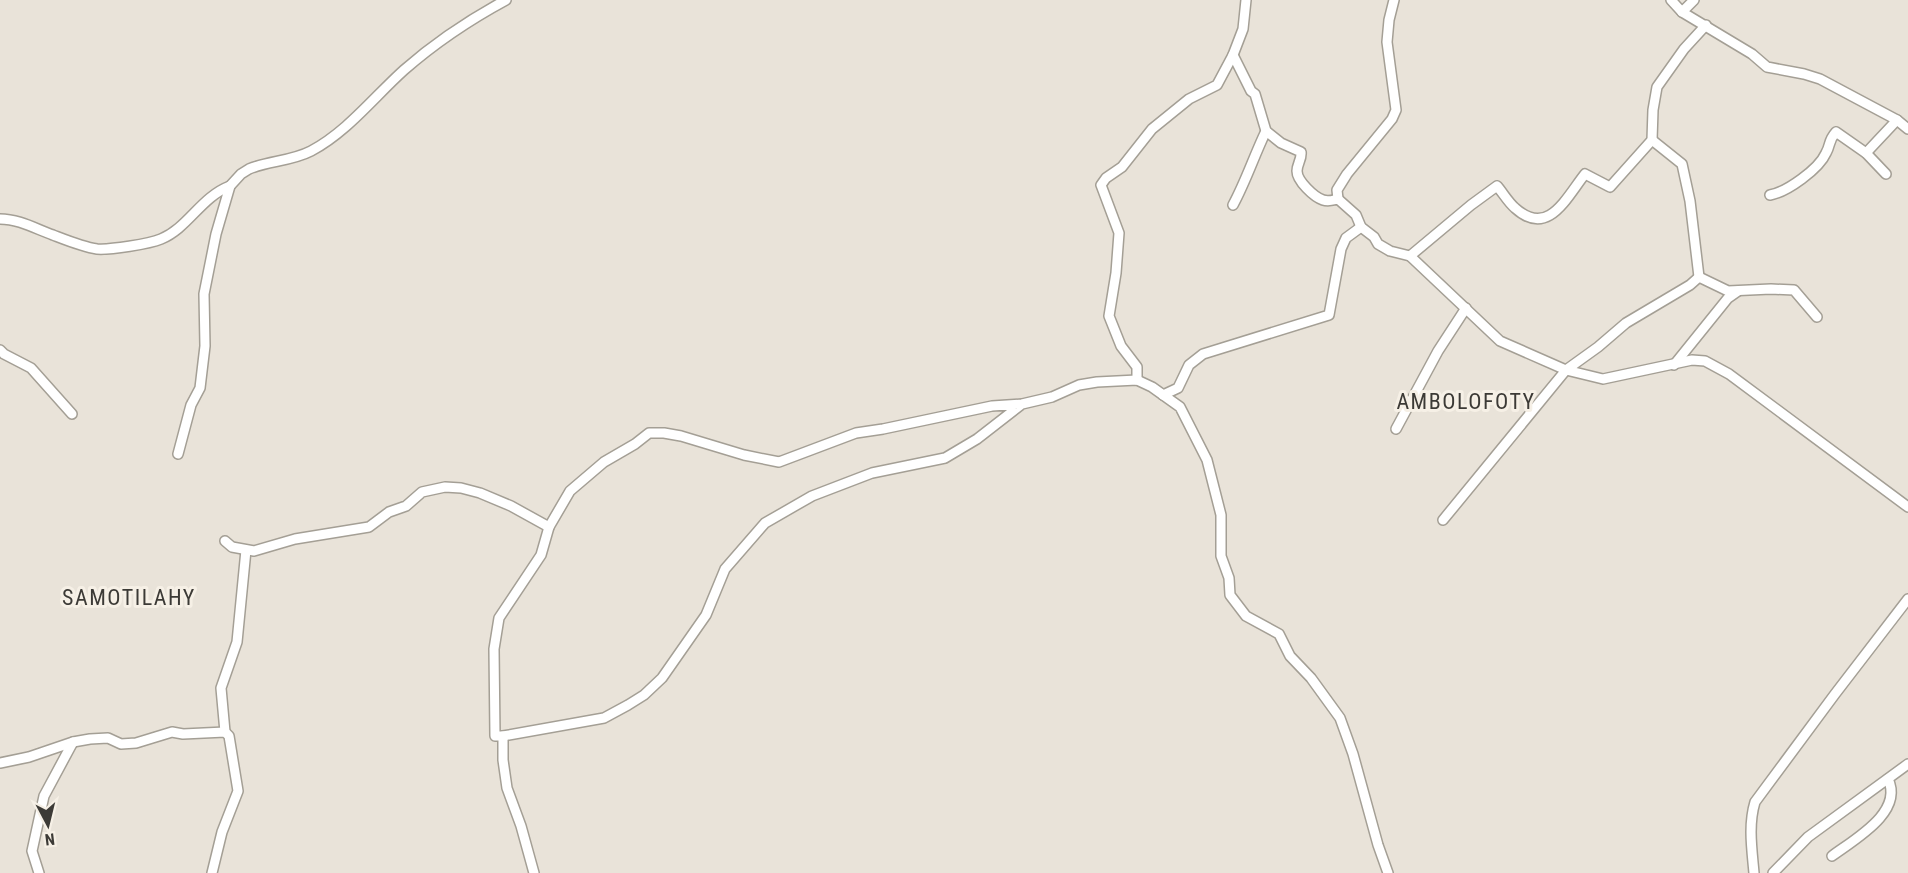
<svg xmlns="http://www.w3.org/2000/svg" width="1908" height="873" viewBox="0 0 1908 873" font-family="'Roboto Condensed',sans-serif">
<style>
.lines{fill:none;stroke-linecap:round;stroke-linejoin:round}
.street-casing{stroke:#a49f95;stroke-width:12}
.street{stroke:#fff;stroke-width:9}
.labels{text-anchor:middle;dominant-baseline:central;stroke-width:6;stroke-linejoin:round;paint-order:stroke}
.quarter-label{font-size:22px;letter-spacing:1.5px;fill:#3c3a36;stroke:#f6f0e6}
</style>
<rect width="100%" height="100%" fill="#e9e3d9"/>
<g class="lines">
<g class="street-casing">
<g id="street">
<polyline points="1671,0 1682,12 1752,54 1767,67 1804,74 1820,79 1897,120 1908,129"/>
<polyline points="1682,12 1694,0"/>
<path d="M 1233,55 L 1251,91 L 1255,94 L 1266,131 L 1281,143 L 1301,152 C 1302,159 1297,164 1297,171 C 1297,181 1314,197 1323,200 C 1329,202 1333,200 1338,199 L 1356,215 L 1361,227 L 1374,237 L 1378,244 L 1390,251 L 1410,256 L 1500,341 L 1566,370 L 1603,379 L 1692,360 L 1705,361 L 1729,374 L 1908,507"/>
<polyline points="1652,140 1682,164 1690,201 1699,277"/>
<polyline points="1866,153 1897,120"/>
<path d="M 1770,195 C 1787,192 1819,169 1826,153 C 1831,144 1828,141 1836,132 L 1866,153 L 1886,174"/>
<polyline points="1338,199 1337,190 1347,174 1392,119 1396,110 1387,42 1389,20 1394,0"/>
<path d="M 1233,205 C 1246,181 1254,156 1266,131"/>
<path d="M 0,219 C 19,219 36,229 53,235 C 66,240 83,247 97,249 C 110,250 149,244 161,239 C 188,228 201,197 230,186"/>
<path d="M 1410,256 L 1471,205 L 1497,186 C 1503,193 1508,202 1515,208 C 1548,238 1566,198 1585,174 L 1610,187 L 1652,140 L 1653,110 L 1657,87 L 1684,49 L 1706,25"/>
<polyline points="0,350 4,354 31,368 72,414"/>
<polyline points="1674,365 1728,298 1738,291"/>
<polyline points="1137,380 1137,367 1121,346 1109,316 1116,273 1119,233 1101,185 1106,178 1122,167 1152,129 1189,99 1217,85 1233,55 1243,29 1246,0"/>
<polyline points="1163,395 1178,388 1189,365 1203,354 1329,315 1341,249 1346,238 1361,227"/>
<polyline points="1022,404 977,439 945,458 872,473 812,496 765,523 725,569 706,615 662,678 644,695 628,705 604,718 503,736 495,736 494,649 499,618 541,555 549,527 570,491 604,462 635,444 649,433 664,433 681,436 744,455 779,462 856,433 883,429 992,406 1022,404 1052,397 1079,385 1097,382 1137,380 1152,387 1180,407 1207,460 1221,515 1221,556 1229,578 1230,595 1246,616 1279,634 1290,656 1311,678 1340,718 1353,754 1378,845 1388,873"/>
<polyline points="1396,429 1438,351 1466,308"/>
<path d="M 178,454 L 191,405 L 200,388 L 205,346 L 204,294 L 216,234 L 230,186 L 241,174 L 249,169 C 268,161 292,161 311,151 C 347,132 374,97 404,70 C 436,42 469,20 506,0"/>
<polyline points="1443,520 1566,370 1598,347 1626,323 1690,285 1699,277 1728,291 1771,289 1794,290 1817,317"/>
<polyline points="225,541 232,547 254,551 295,539 369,527 389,512 406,506 422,492 445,487 461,488 480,493 511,506 549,527"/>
<polyline points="225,732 221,688 237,642 246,550"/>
<polyline points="503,736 503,760 507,788 521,826 534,873"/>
<polyline points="0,763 29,757 73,742 90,739 108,738 121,744 136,743 172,732 183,734 225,732 229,736 238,791 222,832 212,873"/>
<path d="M 1832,856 C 1855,839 1904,812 1888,779"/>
<polyline points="39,873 32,851 44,796 73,742"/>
<path d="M 1754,873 C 1752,850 1748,825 1755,802 L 1835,694 L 1908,599"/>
<polyline points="1773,873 1808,837 1908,764"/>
</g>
</g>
<use href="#street" class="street"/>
</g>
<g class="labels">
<g class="quarter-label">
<text x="1466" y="401">AMBOLOFOTY</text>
<text x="129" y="597">SAMOTILAHY</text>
</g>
</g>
<g transform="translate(48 825) rotate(173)" stroke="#f6f0e6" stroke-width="4.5" paint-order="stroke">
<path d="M0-4.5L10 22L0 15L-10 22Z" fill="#3c3a36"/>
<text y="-9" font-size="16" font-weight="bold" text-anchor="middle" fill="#3c3a36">N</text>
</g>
</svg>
